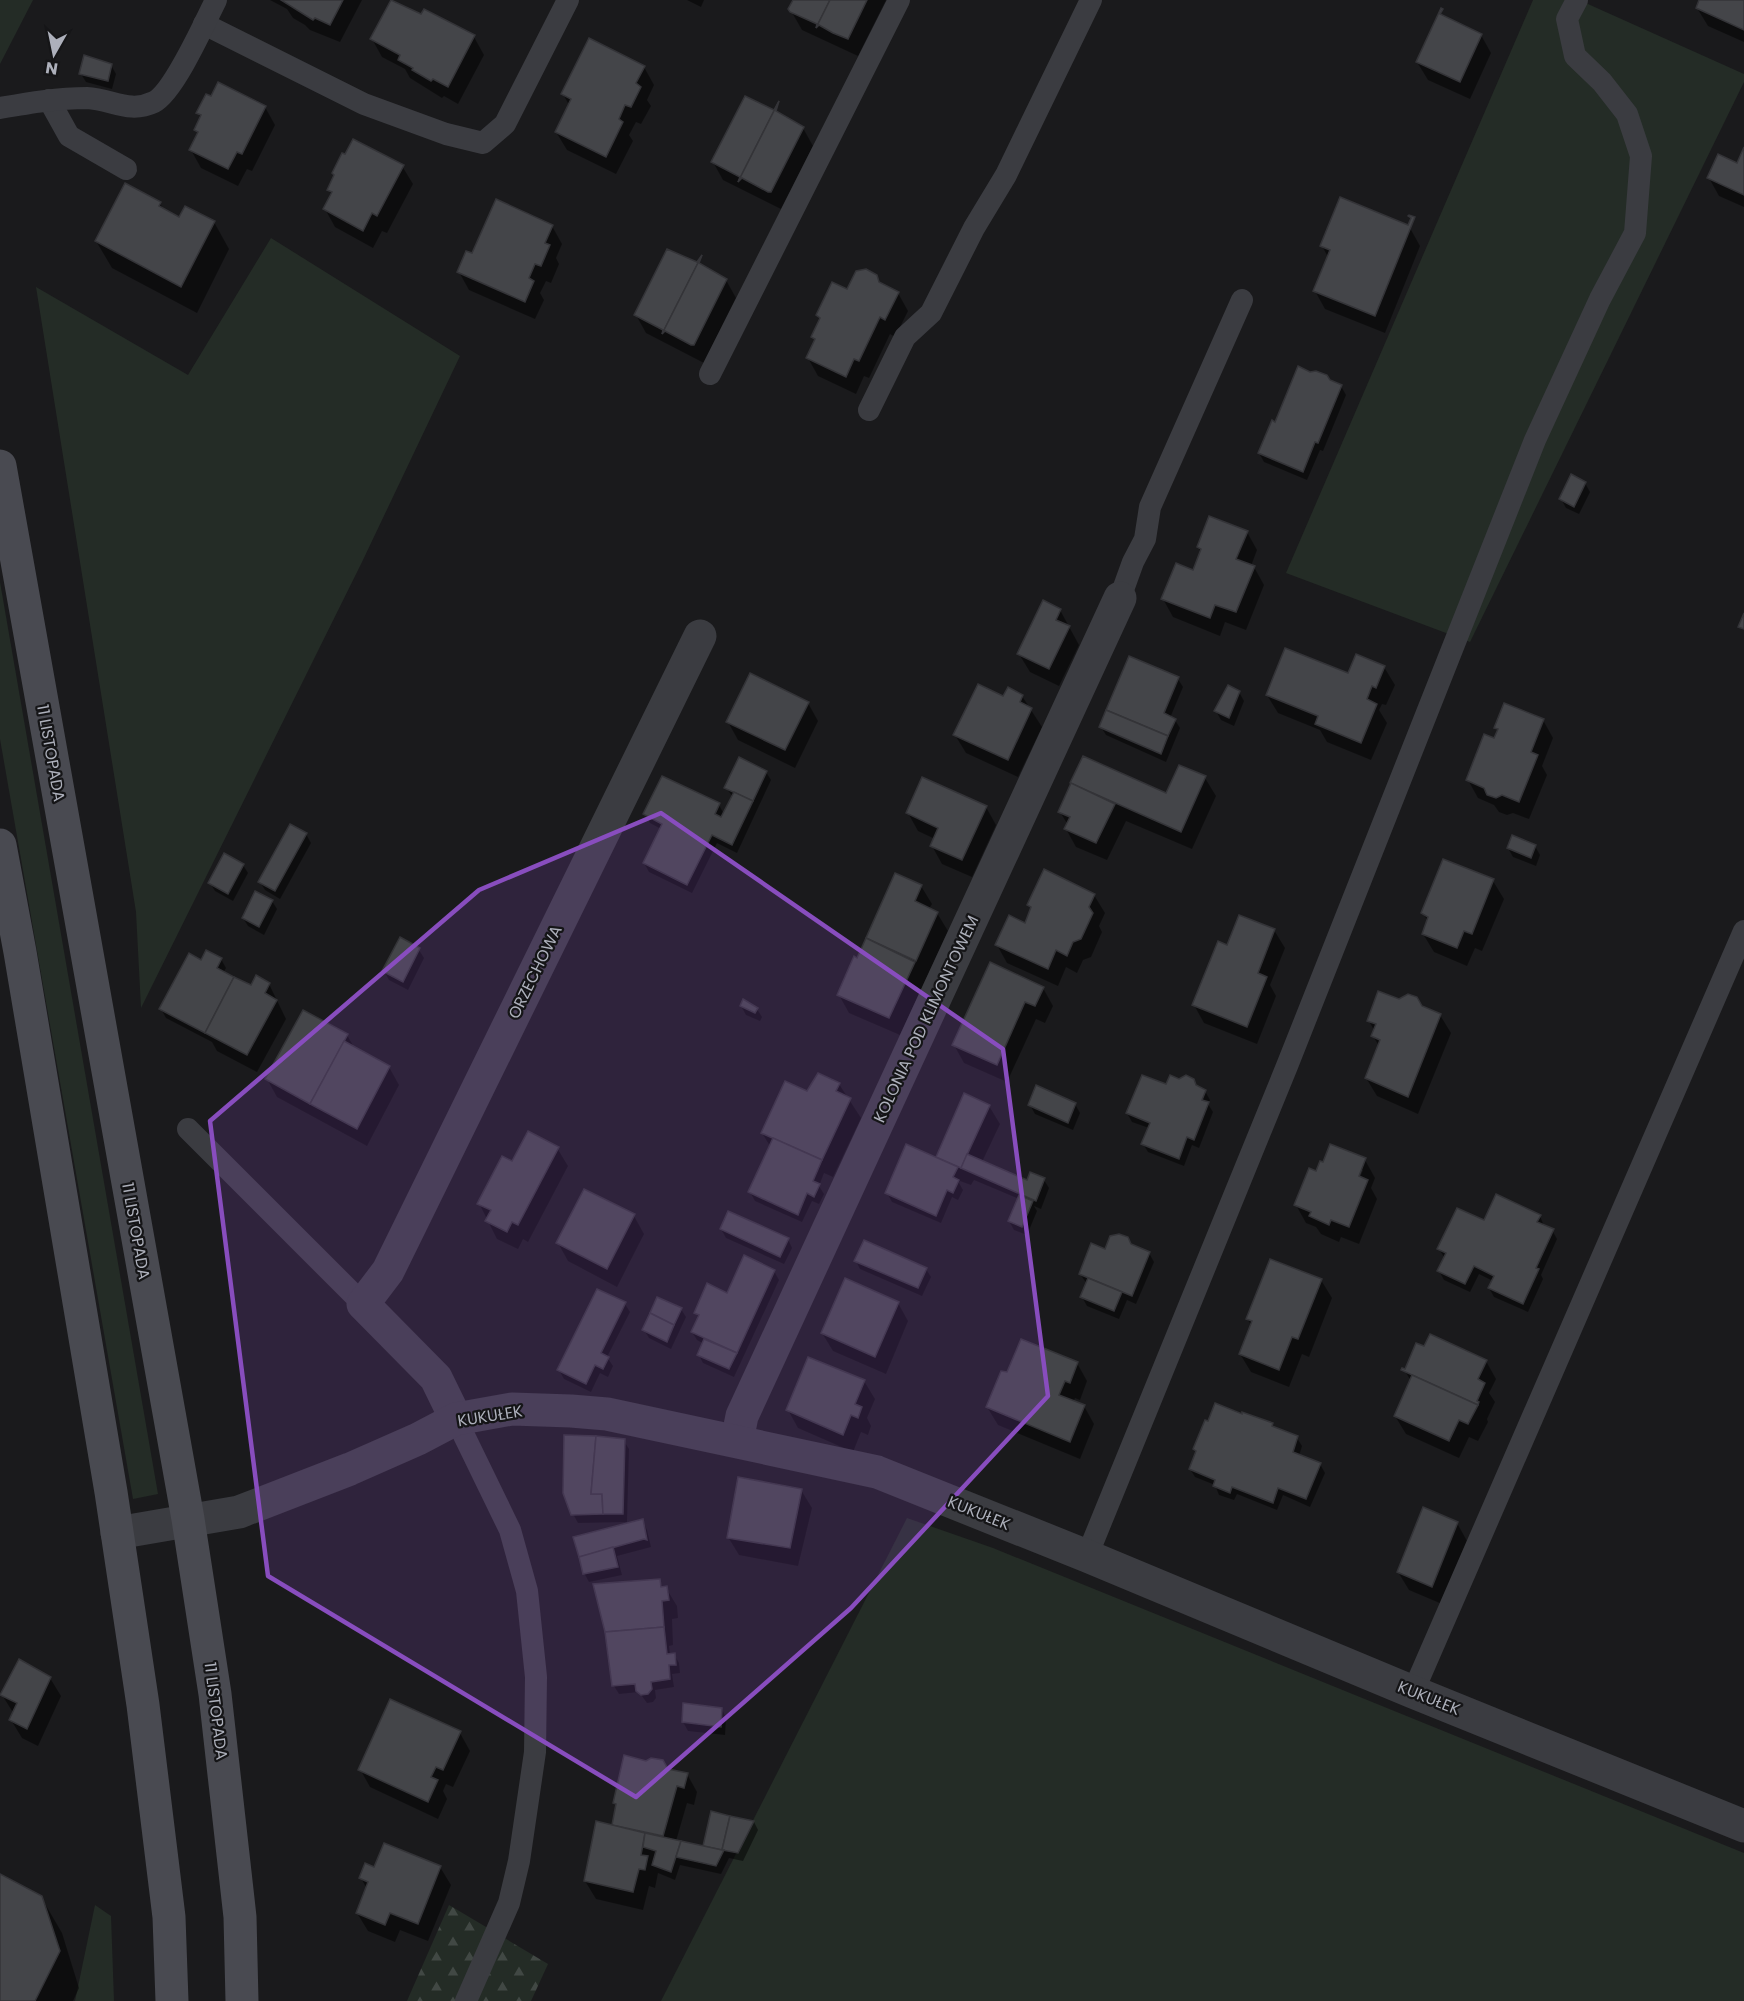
<svg xmlns="http://www.w3.org/2000/svg" width="1744" height="2001" viewBox="0 0 1744 2001" font-family="Poppins,sans-serif">
<style>
.grass{fill:#242c26}
.forest{fill:url(#forest-firs)}
.shadow{fill:#0007;fill-rule:evenodd}
.building{fill:#444549;stroke:#343438;stroke-width:1.5}
.lines{fill:none;stroke-linecap:round;stroke-linejoin:round}
.lane{stroke:#3b3c41;stroke-width:22}
.street{stroke:#3b3c41;stroke-width:33}
.secondary{stroke:#494a51;stroke-width:33}
.marked{fill:#884dbe;fill-opacity:0.2;stroke:#884dbe;stroke-width:4.5;stroke-linejoin:round}
.labels{text-anchor:middle;dominant-baseline:central;stroke-width:4.5;stroke-linejoin:round;paint-order:stroke}
.street-label{font-size:16px;fill:#adb0bb;stroke:#151517}
</style>
<defs>
<pattern id="forest-firs" width="22" height="20" patternUnits="userSpaceOnUse" patternTransform="scale(1.5)"><rect width="22" height="20" fill="#242c26"/><path d="M5 1l3.5 6h-7zM16 11l3.5 6h-7z" fill="#414844"/></pattern>
</defs>
<rect width="100%" height="100%" fill="#1a1a1c"/>
<g class="grass">
<polygon points="0,0 33,0 0,64"/>
<polygon points="1533,0 1579,0 1744,74 1744,82 1470,642 1286,573"/>
<polygon points="271,238 460,356 362,562 141,1008 136,912 36,287 188,375"/>
<polygon points="0,582 158,1494 133,1499 0,739"/>
<polygon points="907,1518 993,1548 1744,1853 1744,2001 661,2001"/>
<polygon points="95,1905 111,1916 114,2001 75,2001"/>
</g>
<polygon class="forest" points="449,1905 548,1964 531,2001 407,2001"/>
<g class="shadow">
<polygon points="270,0 362,0 340,42 310,30 305,25 293,18 287,9"/>
<polygon points="687,0 704,0 701,7"/>
<polygon points="795,0 886,0 858,56 802,30 790,9"/>
<polygon points="1701,0 1744,0 1744,42 1708,26 1697,8"/>
<polygon points="422,16 474,37 484,55 458,104 444,96 442,98 410,78 405,69 382,57 372,39"/>
<polygon points="1481,35 1491,53 1470,99 1428,80 1417,62"/>
<polygon points="111,65 116,74 112,89 86,82 81,74"/>
<polygon points="644,67 654,85 647,100 651,106 641,124 636,122 629,135 633,141 616,174 567,150 556,132 569,105 563,94"/>
<polygon points="265,107 275,125 252,171 247,169 238,186 201,168 191,150 199,135 195,130 201,119 198,113"/>
<polygon points="803,128 813,146 781,209 723,180 713,162"/>
<polygon points="1744,150 1744,207 1719,196 1709,178 1738,165"/>
<polygon points="402,166 413,184 387,233 382,231 373,248 335,227 325,209 332,195 328,190"/>
<polygon points="160,203 164,211 180,219 214,222 229,249 197,313 112,268 96,241"/>
<polygon points="552,226 562,244 556,258 559,264 551,283 546,281 540,293 544,300 535,319 469,290 459,272 472,255"/>
<polygon points="1410,228 1420,246 1385,333 1325,309 1315,291 1328,257 1322,246"/>
<polygon points="876,276 881,285 898,293 908,311 895,337 890,334 869,378 864,376 856,394 818,376 808,358 816,342 813,337 820,320 817,315 848,291"/>
<polygon points="726,280 736,298 704,363 646,333 636,315"/>
<polygon points="1329,381 1341,386 1346,395 1323,451 1320,450 1307,480 1264,462 1259,453 1275,424"/>
<polygon points="1585,483 1590,492 1579,514 1566,508 1561,499"/>
<polygon points="1247,532 1257,550 1251,566 1254,567 1264,585 1246,630 1225,622 1220,636 1173,617 1163,599 1194,572 1201,553 1198,547"/>
<polygon points="1060,610 1079,645 1059,686 1030,672 1019,654"/>
<polygon points="1384,667 1395,685 1386,705 1382,704 1379,710 1387,723 1371,760 1327,742 1320,730 1278,713 1267,695"/>
<polygon points="1178,679 1183,687 1170,718 1175,720 1180,728 1166,762 1106,735 1101,727"/>
<polygon points="1239,692 1244,701 1234,726 1221,720 1216,711"/>
<polygon points="1022,696 1042,727 1018,777 966,753 955,735 1004,698"/>
<polygon points="808,703 818,721 795,768 738,740 728,722"/>
<polygon points="1543,720 1553,738 1542,766 1547,775 1529,819 1513,813 1507,815 1499,812 1494,805 1478,798 1468,780 1495,739 1498,731 1496,728"/>
<polygon points="1084,758 1167,795 1205,778 1216,796 1192,849 1126,821 1107,860 1076,847 1066,829 1068,825 1060,812"/>
<polygon points="766,772 771,780 737,853 717,843 692,893 649,872 644,863 661,829 650,823 645,814 719,805 724,814 733,797 726,788"/>
<polygon points="986,807 996,825 972,877 942,864 932,846 935,839 918,831 908,813"/>
<polygon points="306,834 311,843 280,899 265,890 260,882"/>
<polygon points="1535,846 1540,855 1536,866 1513,857 1508,848"/>
<polygon points="243,865 248,873 233,901 215,891 210,883"/>
<polygon points="896,875 921,886 932,904 929,909 937,913 948,931 900,1035 849,1013 839,995 857,960"/>
<polygon points="1493,881 1504,899 1482,951 1475,948 1467,966 1434,952 1423,934 1428,922 1423,913"/>
<polygon points="1094,895 1105,913 1099,926 1102,932 1091,957 1083,960 1077,973 1066,967 1058,986 1007,963 997,945 1025,925 1032,910 1029,905"/>
<polygon points="272,901 277,909 264,935 248,926 243,918"/>
<polygon points="1274,930 1285,948 1270,985 1276,996 1257,1044 1204,1023 1194,1005 1228,947"/>
<polygon points="400,939 419,950 424,958 408,990 389,980 384,971"/>
<polygon points="221,959 226,968 223,973 251,987 269,984 286,1019 257,1072 217,1051 212,1042 166,1018 161,1009"/>
<polygon points="1043,988 1053,1006 1045,1023 1036,1019 1007,1082 964,1063 954,1045"/>
<polygon points="1399,1000 1440,1015 1451,1033 1418,1114 1377,1096 1366,1078 1379,1046 1373,1036 1375,1032 1369,1021"/>
<polygon points="741,1006 757,1009 762,1017 760,1021 746,1015"/>
<polygon points="347,1035 355,1049 389,1067 399,1085 367,1146 277,1097 267,1079"/>
<polygon points="839,1084 861,1118 833,1177 824,1173 819,1186 824,1194 819,1204 812,1201 802,1222 755,1201 750,1192 770,1146 762,1133 807,1093"/>
<polygon points="1166,1086 1197,1087 1205,1091 1210,1100 1208,1104 1213,1112 1199,1148 1192,1145 1184,1166 1148,1152 1143,1144 1149,1128 1132,1122 1127,1113"/>
<polygon points="1075,1104 1080,1113 1073,1130 1035,1114 1030,1105"/>
<polygon points="989,1106 1000,1124 982,1162 1028,1182 1044,1180 1049,1188 1041,1209 1034,1206 1037,1211 1027,1235 1014,1230 1009,1221 1019,1199 974,1180 971,1185 960,1181 959,1183 963,1190 958,1200 952,1197 941,1223 892,1202 887,1193 939,1160 937,1157"/>
<polygon points="557,1148 568,1166 528,1242 523,1239 518,1249 497,1239 479,1203 513,1163"/>
<path d="M 1365,1160 L 1375,1178 L 1371,1188 L 1377,1199 L 1359,1244 L 1341,1237 L 1339,1242 L 1321,1234 L 1316,1227 L 1306,1223 L 1296,1205 L 1316,1173 ZM 1360,1170 L 1363,1170 L 1357,1184 Z"/>
<polygon points="634,1216 644,1234 617,1287 568,1261 558,1243"/>
<polygon points="1540,1216 1544,1226 1552,1230 1557,1239 1541,1275 1543,1279 1528,1312 1494,1297 1489,1288 1493,1281 1479,1274 1470,1292 1444,1280 1439,1271 1444,1257 1439,1249 1485,1222"/>
<polygon points="721,1229 788,1239 792,1248 784,1264 726,1238"/>
<polygon points="1131,1246 1149,1253 1154,1262 1136,1304 1127,1300 1119,1319 1087,1306 1082,1297 1087,1284 1080,1274 1106,1251"/>
<polygon points="856,1261 926,1269 931,1277 922,1296 860,1269"/>
<polygon points="774,1271 779,1280 734,1377 703,1363 699,1355 704,1344 697,1340 692,1332 699,1318 695,1312"/>
<polygon points="1321,1280 1332,1298 1309,1357 1302,1354 1289,1387 1251,1372 1240,1354 1252,1326 1247,1319"/>
<polygon points="898,1303 908,1321 886,1374 833,1351 822,1333"/>
<polygon points="625,1304 630,1312 607,1357 613,1366 608,1377 600,1373 591,1392 564,1379 559,1370"/>
<polygon points="681,1309 686,1317 671,1349 649,1338 644,1330"/>
<polygon points="1486,1361 1496,1379 1489,1393 1495,1402 1487,1419 1488,1422 1478,1441 1469,1437 1459,1458 1406,1434 1395,1416 1411,1381 1405,1371"/>
<polygon points="1077,1363 1087,1381 1080,1400 1075,1398 1073,1402 1084,1406 1094,1424 1080,1459 998,1425 987,1407 1005,1374"/>
<polygon points="864,1381 875,1399 867,1418 871,1426 868,1435 861,1432 853,1452 798,1428 788,1410"/>
<polygon points="1242,1416 1272,1425 1274,1429 1297,1438 1302,1446 1299,1456 1320,1464 1325,1473 1310,1507 1283,1495 1277,1510 1237,1494 1234,1500 1219,1495 1215,1485 1195,1477 1190,1469 1197,1453 1194,1449"/>
<polygon points="624,1441 629,1449 627,1522 578,1523 573,1514"/>
<polygon points="801,1490 812,1508 798,1566 739,1555 728,1537"/>
<polygon points="643,1521 647,1530 651,1547 617,1556 622,1575 589,1582 584,1573"/>
<polygon points="1457,1523 1467,1541 1442,1604 1409,1590 1398,1572"/>
<polygon points="659,1581 663,1588 666,1588 677,1606 678,1618 672,1619 673,1645 669,1646 670,1655 674,1654 679,1663 680,1673 672,1674 674,1687 655,1690 656,1698 653,1702 647,1703 639,1692 619,1694 614,1686 606,1631"/>
<polygon points="50,1678 61,1696 38,1746 22,1738 11,1720 14,1714 2,1695"/>
<polygon points="722,1709 726,1718 725,1735 688,1731 683,1722"/>
<polygon points="460,1733 470,1751 453,1787 446,1784 443,1791 447,1799 438,1819 370,1787 360,1769"/>
<polygon points="667,1770 687,1774 697,1792 694,1805 687,1803 676,1841 704,1848 712,1813 754,1822 758,1830 743,1861 729,1858 721,1874 680,1865 675,1880 658,1873 655,1888 649,1886 643,1910 596,1899 585,1881 613,1827 617,1807 615,1803"/>
<polygon points="440,1867 451,1885 428,1941 400,1930 395,1942 368,1931 357,1913 367,1889 361,1878 375,1869"/>
<polygon points="0,1876 41,1897 62,1933 79,1988 73,2001 0,2001"/>
</g>
<g class="building">
<polygon points="281,0 343,0 330,25 315,18 313,20"/>
<polygon points="391,0 421,14 424,9 475,35 448,87 433,79 431,81 412,70 413,68 398,60 400,55 370,39"/>
<polygon points="793,0 830,0 816,28 817,24 790,12 788,9"/>
<polygon points="830,0 867,0 848,39 833,33 819,25 816,28"/>
<polygon points="1699,0 1744,0 1744,30 1696,8"/>
<polygon points="1441,8 1443,9 1440,14 1482,34 1460,82 1416,62"/>
<polygon points="589,38 645,66 636,83 641,87 631,107 625,105 619,119 623,122 606,157 555,132 571,99 561,94"/>
<polygon points="84,55 112,64 108,81 79,74"/>
<polygon points="218,82 266,106 242,154 237,152 228,169 189,150 198,132 194,130 201,115 196,113 206,94 211,96"/>
<polygon points="745,96 774,110 779,101 738,182 740,177 711,162"/>
<polygon points="779,101 776,111 804,127 771,192 768,192 742,178 738,182"/>
<polygon points="353,139 404,165 377,216 372,213 363,231 323,209 332,192 327,190 334,175 332,173 342,153 345,154"/>
<polygon points="1744,147 1744,195 1707,178 1718,154 1737,163"/>
<polygon points="125,183 161,202 159,206 179,217 185,206 215,221 181,287 95,241"/>
<polygon points="1340,197 1408,225 1411,218 1408,216 1409,215 1415,217 1375,316 1313,291 1330,250 1320,246"/>
<polygon points="496,199 553,225 545,243 550,245 541,266 535,264 529,278 534,281 525,302 457,272 466,251 472,253"/>
<polygon points="667,249 697,262 702,255 662,334 663,330 634,315"/>
<polygon points="702,255 699,263 727,279 694,345 691,345 665,331 662,334"/>
<polygon points="866,269 877,275 879,282 899,292 885,320 880,317 859,361 854,359 846,377 806,358 815,339 811,337 820,318 816,315 832,282 847,289 856,271"/>
<polygon points="1298,366 1310,372 1316,371 1327,375 1330,380 1342,385 1318,443 1315,442 1303,472 1258,453 1272,420 1275,422"/>
<polygon points="1571,474 1586,482 1574,507 1559,499"/>
<polygon points="1209,516 1248,531 1236,559 1255,566 1236,612 1215,605 1210,618 1161,599 1176,563 1193,570 1201,549 1197,547"/>
<polygon points="1043,600 1061,609 1056,620 1070,626 1049,669 1017,654"/>
<polygon points="1744,613 1744,629 1738,627"/>
<polygon points="1285,648 1348,673 1356,654 1385,666 1376,688 1372,686 1367,699 1377,704 1361,743 1315,724 1318,716 1266,695"/>
<polygon points="1129,656 1179,677 1164,713 1176,719 1168,736 1106,710"/>
<polygon points="750,673 809,702 785,750 726,722"/>
<polygon points="978,684 1003,696 1008,687 1023,695 1020,702 1032,708 1008,760 953,735"/>
<polygon points="1228,685 1240,691 1229,718 1214,711"/>
<polygon points="1504,703 1544,719 1531,752 1538,755 1519,802 1502,795 1496,798 1487,795 1484,788 1466,780 1484,734 1494,738 1498,729 1494,728"/>
<polygon points="1106,710 1168,736 1161,754 1099,727"/>
<polygon points="1083,756 1166,793 1179,765 1206,776 1181,832 1070,783"/>
<polygon points="739,757 767,771 753,801 724,788"/>
<polygon points="662,776 720,803 715,814 721,817 734,792 753,801 732,845 712,835 687,885 643,863 662,824 643,814"/>
<polygon points="922,777 987,806 962,860 930,846 938,828 906,813"/>
<polygon points="1071,783 1115,804 1096,843 1064,829 1070,817 1058,812"/>
<polygon points="290,824 307,833 275,891 258,882"/>
<polygon points="1512,835 1536,845 1531,858 1507,848"/>
<polygon points="224,853 244,864 228,894 208,883"/>
<polygon points="1443,859 1494,879 1472,934 1464,931 1457,948 1422,934 1428,917 1421,913"/>
<polygon points="1044,869 1095,894 1089,907 1093,913 1081,939 1073,942 1067,956 1056,950 1048,969 995,945 1009,915 1025,923 1031,907 1027,905"/>
<polygon points="895,873 922,885 915,901 938,912 916,961 866,938"/>
<polygon points="255,891 273,900 259,927 242,918"/>
<polygon points="1239,915 1275,929 1258,973 1267,977 1247,1027 1192,1005 1218,941 1227,945"/>
<polygon points="400,937 420,948 403,982 382,971"/>
<polygon points="866,938 915,962 889,1018 837,995 854,956 857,958"/>
<polygon points="206,950 222,958 217,968 234,977 205,1033 159,1009 189,953 201,960"/>
<polygon points="990,962 1044,987 1035,1006 1025,1002 997,1065 952,1045"/>
<polygon points="256,975 270,983 265,993 277,1000 247,1055 205,1033 234,977 251,985"/>
<polygon points="1378,991 1399,999 1408,994 1417,997 1422,1006 1441,1014 1408,1097 1365,1078 1380,1040 1371,1036 1376,1024 1367,1021"/>
<polygon points="743,999 758,1008 755,1013 740,1006"/>
<polygon points="303,1010 348,1034 310,1104 265,1079"/>
<polygon points="344,1041 390,1066 357,1129 310,1104"/>
<polygon points="818,1073 840,1083 836,1091 851,1098 822,1160 761,1133 785,1081 807,1091"/>
<polygon points="1142,1075 1166,1084 1170,1075 1179,1079 1186,1075 1194,1079 1196,1085 1206,1090 1202,1100 1209,1102 1194,1140 1187,1137 1179,1159 1141,1144 1150,1123 1126,1113"/>
<polygon points="1036,1085 1076,1103 1068,1123 1028,1105"/>
<polygon points="964,1093 990,1105 961,1168 936,1157"/>
<polygon points="528,1131 559,1147 518,1225 512,1222 507,1232 485,1221 491,1210 477,1204 502,1156 512,1161"/>
<polygon points="773,1138 822,1160 813,1181 820,1184 814,1197 807,1193 798,1215 748,1192"/>
<polygon points="906,1144 958,1167 953,1177 959,1180 953,1193 947,1190 936,1216 885,1193"/>
<polygon points="1330,1144 1366,1158 1359,1176 1368,1180 1349,1227 1331,1220 1329,1225 1309,1216 1311,1212 1294,1205 1309,1168 1316,1171 1320,1161 1323,1162"/>
<polygon points="967,1154 1027,1180 1030,1172 1045,1178 1036,1201 961,1168"/>
<polygon points="584,1189 635,1214 607,1269 556,1243"/>
<polygon points="1496,1194 1541,1215 1537,1222 1554,1229 1536,1268 1539,1269 1523,1304 1488,1288 1494,1276 1474,1266 1465,1284 1437,1271 1446,1253 1437,1249 1457,1208 1484,1220"/>
<polygon points="1019,1195 1033,1201 1022,1227 1008,1221"/>
<polygon points="728,1211 789,1238 780,1257 720,1229"/>
<polygon points="1119,1234 1128,1237 1131,1244 1150,1252 1132,1296 1079,1274 1091,1243 1105,1249 1110,1236"/>
<polygon points="864,1240 927,1268 918,1288 854,1261"/>
<polygon points="744,1255 775,1270 737,1353 691,1332 699,1315 694,1313 707,1283 727,1293"/>
<polygon points="1270,1259 1322,1279 1298,1339 1292,1337 1279,1370 1239,1354 1252,1321 1246,1319"/>
<polygon points="845,1278 899,1302 875,1357 821,1333"/>
<polygon points="1088,1278 1122,1292 1114,1311 1080,1297"/>
<polygon points="597,1289 626,1302 601,1353 609,1357 603,1369 595,1365 586,1384 557,1370"/>
<polygon points="657,1297 682,1308 674,1325 650,1313"/>
<polygon points="650,1313 674,1325 667,1342 642,1330"/>
<polygon points="1430,1334 1487,1360 1478,1379 1485,1383 1477,1401 1479,1402 1478,1405 1401,1370 1402,1368 1405,1369 1416,1343 1424,1346"/>
<polygon points="704,1339 737,1353 729,1369 697,1355"/>
<polygon points="1021,1339 1078,1362 1070,1383 1065,1381 1059,1395 1085,1405 1070,1442 986,1407 1001,1371 1007,1372"/>
<polygon points="808,1357 865,1380 855,1404 862,1407 858,1418 851,1415 843,1435 786,1410"/>
<polygon points="1412,1375 1478,1405 1468,1424 1459,1420 1449,1441 1394,1416"/>
<polygon points="1215,1403 1242,1414 1242,1412 1273,1423 1272,1426 1298,1436 1293,1452 1321,1463 1306,1499 1278,1488 1273,1503 1232,1487 1230,1493 1213,1486 1215,1480 1189,1469 1196,1451 1193,1449 1205,1420 1208,1421"/>
<polygon points="564,1435 596,1436 591,1494 602,1494 603,1514 571,1515 563,1493"/>
<polygon points="596,1436 625,1439 623,1514 603,1514 602,1494 591,1494"/>
<polygon points="738,1477 802,1489 790,1548 727,1538"/>
<polygon points="1423,1507 1458,1522 1432,1587 1397,1572"/>
<polygon points="643,1519 647,1540 644,1539 579,1557 573,1537"/>
<polygon points="613,1547 618,1567 583,1574 579,1557"/>
<polygon points="660,1579 661,1587 667,1586 669,1600 662,1601 664,1627 605,1632 593,1584"/>
<polygon points="664,1627 667,1654 675,1653 676,1665 669,1665 670,1679 651,1682 652,1689 648,1694 641,1695 636,1691 635,1684 612,1686 605,1632"/>
<polygon points="19,1659 51,1677 27,1729 9,1720 17,1703 0,1695"/>
<polygon points="390,1699 461,1731 443,1770 436,1767 431,1777 438,1780 428,1802 358,1770"/>
<polygon points="683,1703 722,1708 721,1727 682,1722"/>
<polygon points="624,1755 646,1761 651,1758 663,1760 668,1769 688,1773 684,1788 677,1786 663,1836 612,1825 616,1804 613,1803"/>
<polygon points="711,1811 730,1816 722,1850 703,1846"/>
<polygon points="730,1816 754,1821 738,1853 722,1850"/>
<polygon points="596,1821 645,1833 641,1855 648,1856 645,1870 639,1869 633,1892 584,1881"/>
<polygon points="645,1833 681,1841 671,1872 652,1865 656,1851 643,1847"/>
<polygon points="681,1841 722,1850 724,1850 716,1866 676,1857"/>
<polygon points="384,1843 441,1866 418,1924 390,1913 385,1925 356,1913 368,1882 359,1878 365,1863 374,1867"/>
<polygon points="0,1874 42,1896 60,1951 35,2001 0,2001"/>
</g>
<g class="lines">
<g class="lane">
<polyline points="204,24 364,104 446,134 483,143 505,124 568,0"/>
<polyline points="49,100 69,136 126,169"/>
<path d="M 0,108 C 29,103 58,98 87,98 C 112,99 129,114 154,102 C 174,92 205,22 216,0"/>
<polyline points="710,374 899,0"/>
<polyline points="869,410 905,337 931,313 974,228 1006,175 1091,0"/>
<polyline points="1120,598 1133,562 1145,539 1150,507 1242,300"/>
<polyline points="188,1129 363,1304"/>
<polyline points="456,1419 510,1530 527,1591 536,1677 535,1752 519,1861 509,1903 466,2001"/>
<polyline points="1087,1556 1287,1066 1535,440 1600,299 1635,233 1641,156 1627,114 1602,82 1575,56 1567,19 1577,0"/>
<polyline points="1413,1692 1744,931"/>
</g>
<g class="street">
<polyline points="456,1419 436,1378 363,1304 388,1271 700,636"/>
<polyline points="737,1441 742,1416 1120,598"/>
<polyline points="117,1533 239,1512 350,1469 418,1439 456,1419 512,1409 571,1411 607,1414 877,1472 1087,1556 1413,1692 1744,1826"/>
</g>
<g class="secondary">
<polyline points="0,466 188,1519 215,1694 240,1917 242,2001"/>
<polyline points="0,845 20,952 111,1492 143,1705 169,1917 172,2001"/>
</g>
</g>
<path class="marked" d="M 661,813 L 1003,1049 L 1048,1396 L 851,1608 L 636,1797 L 268,1576 L 210,1121 L 479,890 Z"/>
<g class="labels">
<g class="street-label">
<text transform="translate(51 753) rotate(80)">11 LISTOPADA</text>
<text transform="translate(535 972) rotate(-64)">ORZECHOWA</text>
<text transform="translate(926 1019) rotate(-65)">KOLONIA POD KLIMONTOWEM</text>
<text transform="translate(136 1231) rotate(80)">11 LISTOPADA</text>
<text transform="translate(490 1416) rotate(-9)">KUKUŁEK</text>
<text transform="translate(979 1513) rotate(22)">KUKUŁEK</text>
<text transform="translate(1429 1698) rotate(22)">KUKUŁEK</text>
<text transform="translate(216 1711) rotate(83)">11 LISTOPADA</text>
</g>
</g>
<g transform="translate(54 54) rotate(189)" stroke="#151517" stroke-width="4.5" paint-order="stroke">
<path d="M0-4.5L10 22L0 15L-10 22Z" fill="#adb0bb"/>
<text y="-9" font-size="16" font-weight="bold" text-anchor="middle" fill="#adb0bb">N</text>
</g>
</svg>
